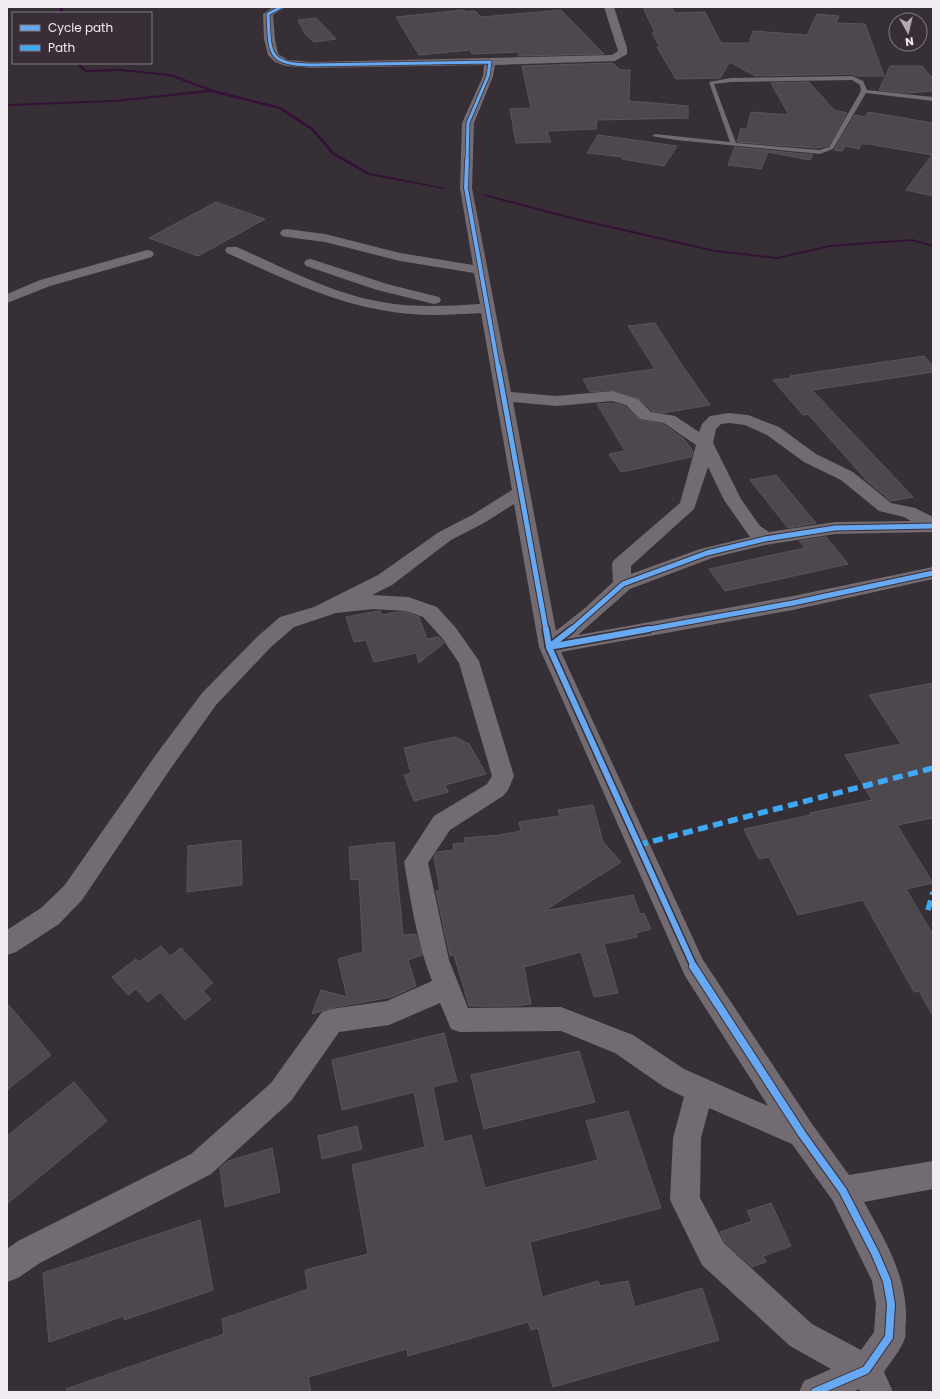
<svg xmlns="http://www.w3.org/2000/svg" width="940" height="1399" viewBox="0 0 940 1399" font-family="Poppins,sans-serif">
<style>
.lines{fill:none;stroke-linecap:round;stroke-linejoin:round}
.stream{fill:#351137;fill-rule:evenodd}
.building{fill:#4d484d;stroke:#5a555a}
.service{fill:#726c72;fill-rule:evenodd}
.minor{fill:#726c72;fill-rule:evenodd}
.quiet{stroke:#3fa9f5;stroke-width:5.5;stroke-dasharray:10 5.5;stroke-linecap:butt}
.cycleway-far4-casing{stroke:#382e38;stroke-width:4.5}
.cycleway-far3-casing{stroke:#382e38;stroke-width:5.5}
.cycleway-far2-casing{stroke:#382e38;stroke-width:7}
.cycleway-far1-casing{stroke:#382e38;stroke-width:9}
.cycleway-casing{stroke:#382e38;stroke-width:10}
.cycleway-far4{stroke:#66a8f1;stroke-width:3}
.cycleway-far3{stroke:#66a8f1;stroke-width:4}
.cycleway-far2{stroke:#66a8f1;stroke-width:5}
.cycleway-far1{stroke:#66a8f1;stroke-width:6}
.cycleway{stroke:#66a8f1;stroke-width:8}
</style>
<rect width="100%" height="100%" fill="#363036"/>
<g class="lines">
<g class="stream">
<polygon points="59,7 63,7 64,13 60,13"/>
<polygon points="75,63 79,63 86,70 121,69 171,74 214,90 281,107 313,128 335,153 370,173 446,188 444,189 368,175 333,155 311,130 279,109 211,92 114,102 7,106 7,104 114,100 207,90 170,76 121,71 85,72"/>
<polygon points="484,194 576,218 715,250 777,257 830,245 912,239 933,245 933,247 912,241 830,247 777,259 715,252 575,220 484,196"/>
</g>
</g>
<g class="building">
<polygon points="643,7 671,7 675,13 705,12 721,43 749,43 753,31 807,35 817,14 839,16 836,23 865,24 884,76 856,76 852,74 755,76 730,62 720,78 676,79 657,47 660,47 652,33 655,33"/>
<polygon points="464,10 465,12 475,11 481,17 561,10 604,54 519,56 518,52 472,54 470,50 419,55 396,17"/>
<polygon points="316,18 336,39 314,42 305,34 298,20"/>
<polygon points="613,63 620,70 630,70 629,101 688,106 688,118 597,120 596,129 547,131 551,142 516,143 510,109 531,108 522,66"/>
<polygon points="890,66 922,66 933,79 933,91 907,93 879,90"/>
<polygon points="809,82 834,110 847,113 828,146 816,148 737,142 741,128 747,129 751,112 789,115 771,83"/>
<polygon points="868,112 933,123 933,196 906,190 932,155 869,144 861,144 859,149 845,146 842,151 834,150 855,115 865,117"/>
<polygon points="598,135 677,146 664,166 622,159 623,157 587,153"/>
<polygon points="735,147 813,155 810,160 768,152 761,169 728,165"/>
<polygon points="216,202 265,219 198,256 149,238"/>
<polygon points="655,323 682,365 710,405 663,413 652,411 638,398 613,390 590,392 583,379 655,369 628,326"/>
<polygon points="924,356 933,366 933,372 812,390 913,497 891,501 868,482 808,414 803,415 773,380 792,378 790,376"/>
<polygon points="612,403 625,406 640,420 663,424 683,438 693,451 691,457 621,472 609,454 625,451 597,404"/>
<polygon points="776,475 816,523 788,528 750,480"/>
<polygon points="826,537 848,564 725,591 709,569 805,548 799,541"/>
<polygon points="378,611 380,611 382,615 397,612 406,612 419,617 427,639 439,637 444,643 419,663 416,653 374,662 366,640 354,642 346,617"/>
<polygon points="933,683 933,818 897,825 933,883 906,889 933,935 933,1016 919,991 914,992 863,900 798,915 769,857 759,859 744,829 811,815 810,813 872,800 845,755 901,744 869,695"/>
<polygon points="455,737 469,744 486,774 445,785 448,792 414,801 404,775 411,773 404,748"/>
<polygon points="593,805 603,842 621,862 544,911 633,895 640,914 644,913 651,929 636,933 637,937 604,944 618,993 594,997 581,952 524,967 531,1004 515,1006 469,1006 454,955 450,956 436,891 440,890 434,857 437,852 454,850 453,844 465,843 464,838 500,835 521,831 519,822 560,816 558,810"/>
<polygon points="241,840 242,885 187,892 188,846"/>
<polygon points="394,842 403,935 416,934 422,955 408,960 416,986 392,997 331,1008 312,1014 321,990 347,997 338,959 363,952 359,879 351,880 349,847"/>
<polygon points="161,946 170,956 181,948 213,983 203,991 211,999 185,1020 160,992 148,1002 136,989 128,995 112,977 136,959 139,962"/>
<polygon points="7,1003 51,1055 7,1090"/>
<polygon points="444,1033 457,1081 433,1087 444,1142 471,1135 485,1188 598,1160 586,1121 628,1111 661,1208 530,1242 542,1297 598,1281 600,1286 628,1281 635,1307 702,1288 719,1340 553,1387 538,1328 531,1330 528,1322 408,1356 407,1349 308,1377 311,1392 67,1392 66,1389 224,1334 222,1319 308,1289 305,1270 368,1254 352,1165 425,1147 414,1092 342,1110 332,1060"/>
<polygon points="579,1051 595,1102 484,1129 471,1075"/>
<polygon points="74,1082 107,1121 7,1204 7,1136"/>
<polygon points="357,1126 362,1149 322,1159 318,1136"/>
<polygon points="272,1148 280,1192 225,1207 220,1168 228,1161"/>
<polygon points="771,1203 791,1246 763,1256 766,1262 752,1267 725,1242 720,1232 752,1221 747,1211"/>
<polygon points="200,1220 213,1290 124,1320 124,1316 49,1342 43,1273"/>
</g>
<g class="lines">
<path class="service" d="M 852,76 L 863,81 L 867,90 L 933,97 L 933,101 L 866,93 L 833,149 L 820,154 L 676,140 L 652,136 L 655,134 L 730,142 L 709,82 L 731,78 ZM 852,80 L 860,85 L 861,91 L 829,147 L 819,150 L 736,143 L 714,84 L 731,82 Z"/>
<g class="minor">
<path d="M 273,7 L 286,7 L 273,15 L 275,39 L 278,54 L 288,60 L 312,62 L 612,55 L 618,51 L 604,7 L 614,7 L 627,48 L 627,54 L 615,61 L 495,65 L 493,76 L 474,123 L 472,188 L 511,392 L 556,396 L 613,391 L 638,399 L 651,412 L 675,416 L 699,432 L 702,424 L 710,416 L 729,413 L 748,415 L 779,427 L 816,454 L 853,472 L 891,503 L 915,508 L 933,517 L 933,532 L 835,534 L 765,545 L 712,558 L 630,589 L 578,635 L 793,596 L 933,567 L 933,579 L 793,610 L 561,652 L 703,960 L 812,1124 L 849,1175 L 933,1161 L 933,1189 L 864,1202 C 885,1240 908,1278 906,1322 C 905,1327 906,1333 905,1338 C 901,1350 891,1361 884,1372 L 893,1392 L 860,1392 L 859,1389 L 853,1392 L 799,1392 L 804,1381 L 831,1369 L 790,1346 L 702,1265 L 670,1200 L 673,1138 L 684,1097 L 664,1087 L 615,1053 L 561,1031 L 460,1032 L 451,1029 L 440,1003 L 389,1025 L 339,1032 L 291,1101 L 211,1174 L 40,1263 L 18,1278 L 7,1282 L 7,1249 L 18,1241 L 191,1154 L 271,1083 L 322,1012 L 331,1009 L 387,1001 L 432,981 C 417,943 411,902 404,862 L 434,816 L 487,784 L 492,776 L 459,663 L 442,638 L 423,617 L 406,611 L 373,609 L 336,613 L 294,627 L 271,647 L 216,705 L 171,768 L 82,900 L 59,924 L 16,952 L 7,955 L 7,930 L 41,908 L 64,886 L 155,756 L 202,693 L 257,637 L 280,617 L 314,607 L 378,575 L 439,532 L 472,515 L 512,490 L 481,313 C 448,315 414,317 381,310 C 328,301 276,275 227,253 L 225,250 L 227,247 L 237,247 C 282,267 333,294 382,302 C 414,308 447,306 480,304 L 474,273 L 400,261 L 325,242 L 287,237 L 282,236 L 280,233 L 282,230 L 287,229 L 325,234 L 400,253 L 473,265 L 460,188 L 462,123 L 483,76 L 484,65 L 312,68 L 286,66 L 275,62 L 268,55 L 264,39 L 263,14 ZM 612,401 L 626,405 L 640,419 L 664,423 L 696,445 L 680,503 L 614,560 L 612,564 L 613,582 L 585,608 L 556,631 L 513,402 L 556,406 ZM 729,423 L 745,425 L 767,435 L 804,462 L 841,480 L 879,511 L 904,517 L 911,521 L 835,522 L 769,532 L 760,526 L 741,499 L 713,443 L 716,429 L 721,424 ZM 708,467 L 724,500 L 750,537 L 700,549 L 631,574 L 631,566 L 694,509 ZM 514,504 L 539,647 L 685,976 L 768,1106 L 684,1069 L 633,1035 L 561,1007 L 468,1008 L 449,960 L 428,863 L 450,830 L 503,796 L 508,790 L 514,776 L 479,661 L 456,628 L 437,607 L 408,597 L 372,595 L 392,585 L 451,540 L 484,523 ZM 709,1108 L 792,1144 L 833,1201 L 872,1281 L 876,1304 L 874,1332 L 861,1350 L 812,1324 L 724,1243 L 700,1198 L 701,1138 Z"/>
<polygon points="147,250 152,251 154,254 152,257 50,286 7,303 7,294 40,280"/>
<polygon points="311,259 387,284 439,297 441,300 439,303 434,304 377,290 306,266 304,263 306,260"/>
</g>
<g class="quiet">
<polyline points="638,845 933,768"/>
<polyline points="928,910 933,892"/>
</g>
<g class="cycleway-far4-casing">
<path id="cycleway-far4" d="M 281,7 L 268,14 C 270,54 267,64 312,65 L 490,62 L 488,76 L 468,123 L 467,161"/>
</g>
<g class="cycleway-far3-casing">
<polyline id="cycleway-far3" points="467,160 466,188 498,367"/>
</g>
<g class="cycleway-far2-casing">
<g id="cycleway-far2">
<polyline points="498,366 546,630"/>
<polyline points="571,630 623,584 707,553 765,539 835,528 933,526"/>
<polyline points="644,630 793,603 933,573"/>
</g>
</g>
<g class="cycleway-far1-casing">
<g id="cycleway-far1">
<polyline points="546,629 549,647 572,629"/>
<polyline points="649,629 549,647 694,967"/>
</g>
</g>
<g class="cycleway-casing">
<polyline id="cycleway" points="693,966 802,1134 843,1191 875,1253 887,1281 891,1304 889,1337 866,1370 815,1392"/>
</g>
<use href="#cycleway-far4" class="cycleway-far4"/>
<use href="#cycleway-far3" class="cycleway-far3"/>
<use href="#cycleway-far2" class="cycleway-far2"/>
<use href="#cycleway-far1" class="cycleway-far1"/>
<use href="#cycleway" class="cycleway"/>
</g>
<rect width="940" height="1399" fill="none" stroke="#f2ecf2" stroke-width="16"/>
<rect x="12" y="12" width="140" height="52" fill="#382e38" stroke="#827a82"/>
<rect x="20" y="25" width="20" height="6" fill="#66a8f1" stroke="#827a82"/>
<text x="48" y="32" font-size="12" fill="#f2ecf2">Cycle path</text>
<rect x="20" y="45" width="20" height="6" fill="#3fa9f5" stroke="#827a82"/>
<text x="48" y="52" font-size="12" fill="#f2ecf2">Path</text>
<g transform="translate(908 32) rotate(172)"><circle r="19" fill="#382e38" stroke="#827a82"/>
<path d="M0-3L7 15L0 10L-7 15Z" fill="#b0aab0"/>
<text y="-6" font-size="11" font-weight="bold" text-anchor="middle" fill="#f2ecf2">N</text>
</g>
</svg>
